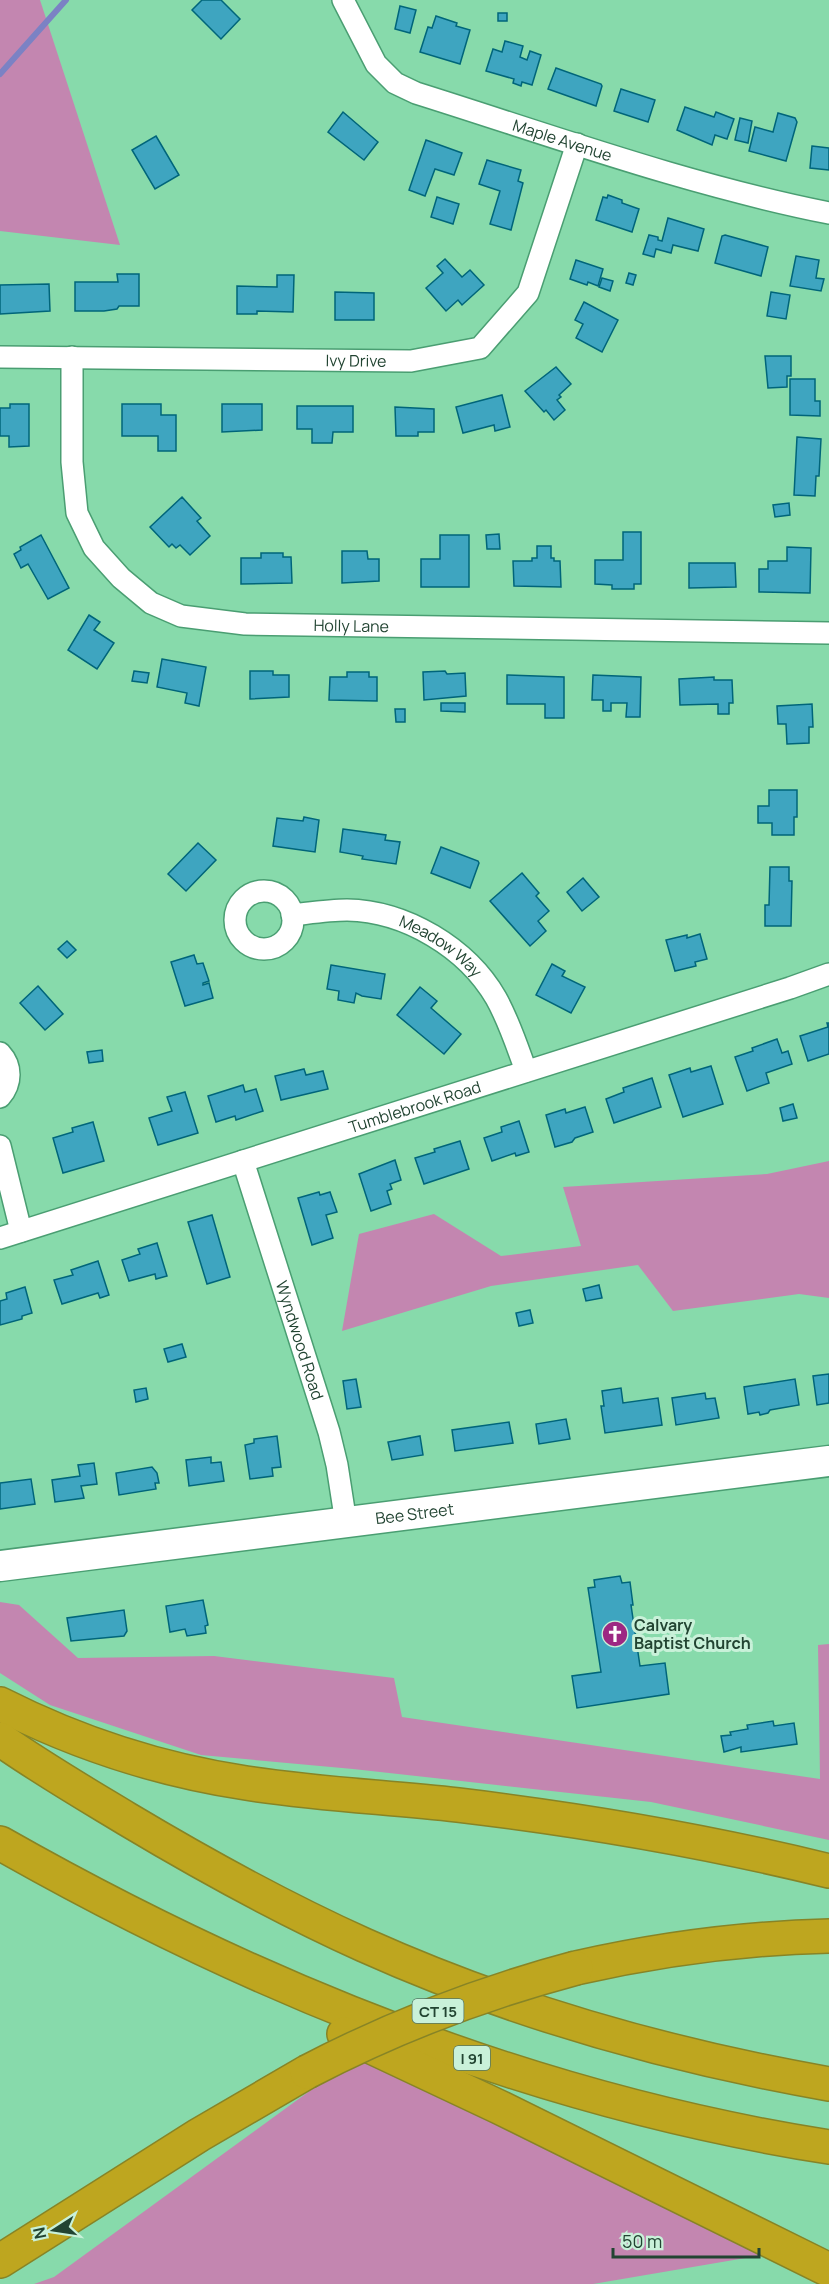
<svg xmlns="http://www.w3.org/2000/svg" width="829" height="2284" viewBox="0 0 829 2284" font-family="Manrope,sans-serif">
<style>
.green{fill:#c386b0}
.lines{fill:none;stroke-linecap:round;stroke-linejoin:round}
.stream{stroke:#7b82c4;stroke-width:6}
.building{fill:#3ea5c0;stroke:#00657a;stroke-width:1.5}
.street-casing{stroke:#4a9e72;stroke-width:24}
.secondary-casing{stroke:#4a9e72;stroke-width:33}
.highway-casing{stroke:#878426;stroke-width:36}
.street{stroke:#fff;stroke-width:21}
.secondary{stroke:#fff;stroke-width:30}
.highway{stroke:#bea61f;stroke-width:33}
.highway-bridge-casing{stroke:#878426;stroke-width:36;stroke-linecap:butt}
.highway-bridge{stroke:#bea61f;stroke-width:33}
.labels{text-anchor:middle;dominant-baseline:central;stroke-width:6;stroke-linejoin:round;paint-order:stroke}
.shield{fill:#c9f1d9;stroke:#547864;stroke-width:1.5}
.shield-label{font-size:15px;font-weight:bold;fill:#224432}
.street-label{font-size:16px;fill:#224432;stroke:#c9f1d9}
.poi-label{font-size:16px;font-weight:bold;fill:#224432;stroke:#c9f1d9;text-anchor:start}
</style>
<rect width="100%" height="100%" fill="#87daab"/>
<g class="green">
<polygon points="0,0 40,0 120,245 0,231"/>
<polygon points="829,1161 829,1298 799,1294 673,1311 638,1265 491,1286 342,1331 359,1234 434,1214 501,1256 581,1246 563,1187 767,1174"/>
<polygon points="0,1602 19,1605 78,1658 214,1656 394,1678 402,1717 820,1779 818,1645 829,1644 829,1840 651,1802 353,1769 201,1755 50,1705 0,1673"/>
<polygon points="365,2060 763,2255 593,2284 34,2284 54,2277 326,2079"/>
</g>
<g class="lines">
<polyline class="stream" points="0,74 66,0"/>
</g>
<g class="building">
<polygon points="202,0 221,0 240,19 221,39 192,10"/>
<polygon points="400,6 416,10 410,33 395,29"/>
<rect x="498" y="13" width="9" height="8"/>
<polygon points="436,16 457,23 456,26 470,30 460,64 420,52 428,27 432,28"/>
<polygon points="505,41 523,46 520,57 527,60 530,51 541,55 532,85 522,82 521,86 513,83 514,79 486,71 493,49 502,52"/>
<polygon points="556,68 601,84 602,86 596,106 548,89"/>
<polygon points="621,89 655,100 648,122 614,111"/>
<polygon points="685,107 714,117 716,112 734,119 727,139 715,135 712,145 677,130"/>
<polygon points="343,112 378,142 364,160 328,132"/>
<polygon points="778,113 795,118 797,122 786,161 749,151 755,127 773,132"/>
<polygon points="740,118 752,121 748,143 735,140"/>
<polygon points="156,136 179,175 155,189 132,150"/>
<polygon points="426,140 462,153 454,175 435,169 425,196 409,190"/>
<polygon points="812,146 829,148 829,170 810,168"/>
<polygon points="487,160 521,170 518,181 523,183 511,230 490,224 500,191 479,184"/>
<polygon points="608,195 622,200 622,203 639,209 632,232 596,220 603,197 607,198"/>
<polygon points="437,197 459,204 453,224 431,217"/>
<polygon points="668,218 704,229 698,251 673,245 671,253 656,249 654,257 643,254 649,235 658,237 658,240 662,241"/>
<polygon points="725,235 768,247 761,276 715,263 722,236"/>
<polygon points="796,256 819,260 816,278 824,279 821,291 790,286"/>
<polygon points="445,259 462,277 470,270 484,285 462,305 458,300 446,311 426,288 443,273 437,266"/>
<polygon points="576,260 603,269 598,286 588,282 587,285 570,279"/>
<polygon points="629,273 636,275 633,285 626,283"/>
<polygon points="117,274 139,274 139,306 119,306 117,309 104,311 75,311 75,282 118,282"/>
<polygon points="277,275 294,275 293,312 257,311 257,314 237,314 237,286 277,287"/>
<polygon points="602,278 613,281 610,291 599,287"/>
<polygon points="49,284 50,311 0,314 0,285"/>
<polygon points="335,292 374,293 374,320 335,320"/>
<polygon points="771,292 790,295 786,319 767,316"/>
<polygon points="584,302 618,320 602,352 576,338 583,324 575,320"/>
<polygon points="765,356 791,356 791,376 787,376 787,387 768,388"/>
<polygon points="556,367 571,384 559,395 561,397 557,400 565,410 554,420 546,410 544,412 525,391"/>
<polygon points="790,379 815,379 815,401 820,401 820,416 790,415"/>
<polygon points="502,395 510,427 495,431 494,425 463,433 456,407"/>
<polygon points="10,404 29,404 29,446 9,447 9,436 0,436 0,408 10,408"/>
<polygon points="122,404 161,404 161,415 176,415 176,451 158,451 158,436 122,436"/>
<polygon points="222,404 262,404 262,430 222,432"/>
<polygon points="297,406 353,406 353,432 333,432 332,443 312,443 312,429 297,429"/>
<polygon points="395,407 434,409 434,432 418,432 418,436 396,436"/>
<polygon points="797,437 821,439 819,476 816,476 815,496 794,495"/>
<polygon points="182,497 201,518 197,521 210,536 190,555 180,545 176,548 172,544 169,547 150,527"/>
<polygon points="789,503 790,515 775,517 773,505"/>
<polygon points="623,532 641,532 641,584 634,584 634,589 612,589 612,585 595,584 595,560 623,560"/>
<polygon points="499,534 500,549 487,549 486,535"/>
<polygon points="41,535 69,588 48,599 28,564 21,568 14,554 21,550 20,547"/>
<polygon points="440,535 469,535 469,587 421,587 421,559 440,559"/>
<polygon points="537,546 551,546 551,558 554,558 554,561 560,561 561,587 514,586 513,561 532,561 532,558 537,558"/>
<polygon points="787,547 811,548 810,593 759,592 759,569 768,569 768,561 787,561"/>
<polygon points="342,551 367,551 368,559 379,559 379,581 342,583"/>
<polygon points="261,553 283,553 283,557 291,557 292,583 241,584 241,558 261,558"/>
<polygon points="689,563 735,563 736,587 689,588"/>
<polygon points="89,615 100,622 94,630 114,643 97,669 68,650"/>
<polygon points="162,659 206,667 199,706 185,703 187,693 157,687"/>
<polygon points="134,671 149,673 147,683 132,681"/>
<polygon points="250,671 273,671 273,675 289,675 289,697 250,699"/>
<polygon points="445,671 447,674 465,673 466,696 424,700 423,672"/>
<polygon points="347,672 369,672 369,677 377,677 377,701 329,700 330,677 347,677"/>
<polygon points="507,675 564,677 564,718 545,718 545,704 507,704"/>
<polygon points="593,675 641,677 640,717 626,717 627,703 611,703 611,711 603,711 603,700 592,700"/>
<polygon points="714,677 714,680 732,680 733,703 729,703 729,714 718,714 718,704 680,705 679,679"/>
<polygon points="441,703 465,703 465,712 441,711"/>
<polygon points="812,704 813,727 809,727 809,743 787,744 786,724 778,724 777,706"/>
<polygon points="395,709 405,709 405,722 396,722"/>
<polygon points="769,790 797,790 797,817 794,817 794,835 772,835 772,823 758,823 758,806 769,806"/>
<polygon points="304,817 319,820 315,852 273,846 277,818 303,821"/>
<polygon points="343,829 386,835 385,840 400,842 396,864 362,859 363,856 340,852"/>
<polygon points="198,843 216,860 186,891 168,874"/>
<polygon points="441,847 478,861 479,863 470,888 431,873"/>
<polygon points="770,867 789,867 789,881 792,881 791,926 765,926 765,905 769,905"/>
<polygon points="522,873 539,893 536,896 549,911 538,921 546,931 530,946 490,901"/>
<polygon points="583,878 599,897 582,911 567,892"/>
<polygon points="700,934 707,959 695,962 696,966 675,971 666,940 687,935 687,938"/>
<polygon points="67,941 76,950 67,958 58,949"/>
<polygon points="194,955 197,964 203,963 209,981 203,983 203,985 209,983 213,998 185,1006 171,962"/>
<polygon points="552,964 565,971 562,976 585,987 571,1013 536,995"/>
<polygon points="331,965 385,974 381,999 362,996 356,993 354,1003 338,1000 339,991 327,989"/>
<polygon points="38,986 63,1014 45,1030 20,1003"/>
<polygon points="420,987 437,1001 431,1008 461,1034 444,1054 397,1015"/>
<polygon points="827,1023 829,1023 829,1054 808,1061 800,1036 828,1027"/>
<polygon points="777,1039 782,1053 788,1051 792,1064 766,1073 769,1083 747,1091 735,1057 753,1051 752,1048"/>
<polygon points="102,1050 103,1061 89,1063 87,1052"/>
<polygon points="711,1066 723,1104 683,1117 669,1075 690,1068 691,1072"/>
<polygon points="304,1069 306,1075 323,1071 328,1089 281,1100 275,1076"/>
<polygon points="652,1078 661,1107 614,1123 606,1099 624,1092 623,1088"/>
<polygon points="243,1085 245,1092 256,1089 263,1111 236,1120 235,1116 216,1122 208,1096"/>
<polygon points="185,1092 198,1133 158,1145 149,1118 172,1111 167,1097"/>
<polygon points="793,1104 797,1118 783,1121 780,1108"/>
<polygon points="585,1107 593,1132 575,1138 572,1142 555,1147 546,1115 565,1109 566,1113"/>
<polygon points="519,1121 529,1152 516,1156 515,1153 492,1161 484,1138 502,1132 501,1127"/>
<polygon points="93,1122 104,1161 63,1173 53,1138 73,1132 72,1128"/>
<polygon points="460,1141 469,1169 424,1184 415,1158 435,1152 434,1149"/>
<polygon points="395,1160 401,1180 390,1184 392,1189 387,1191 391,1204 371,1211 359,1174"/>
<polygon points="319,1192 320,1195 330,1192 337,1212 326,1215 333,1238 312,1245 298,1198"/>
<polygon points="212,1215 230,1277 207,1284 188,1222"/>
<polygon points="157,1243 167,1276 156,1279 155,1274 129,1281 122,1260 140,1254 138,1249"/>
<polygon points="98,1261 109,1295 100,1298 98,1293 62,1304 54,1280 73,1275 71,1270"/>
<polygon points="599,1285 602,1298 586,1301 583,1289"/>
<polygon points="25,1287 32,1313 22,1316 22,1319 0,1325 0,1301 7,1299 6,1293"/>
<polygon points="530,1310 533,1323 519,1326 516,1313"/>
<polygon points="182,1344 186,1357 168,1362 164,1349"/>
<polygon points="829,1374 829,1403 817,1405 813,1376"/>
<polygon points="356,1379 361,1407 347,1409 343,1381"/>
<polygon points="795,1379 799,1405 770,1410 768,1413 760,1415 759,1412 748,1414 744,1387"/>
<polygon points="146,1388 148,1399 136,1402 134,1390"/>
<polygon points="621,1388 623,1403 658,1398 662,1425 605,1433 601,1406 604,1406 602,1391"/>
<polygon points="705,1393 706,1399 715,1398 719,1418 676,1425 672,1398"/>
<polygon points="566,1419 570,1439 539,1444 536,1424"/>
<polygon points="509,1422 513,1443 455,1451 452,1430"/>
<polygon points="277,1436 281,1467 272,1468 273,1476 250,1479 245,1445 254,1443 254,1439"/>
<polygon points="420,1436 423,1455 392,1460 388,1442"/>
<polygon points="211,1457 211,1463 221,1462 224,1481 189,1486 186,1460"/>
<polygon points="94,1463 97,1484 81,1486 84,1498 55,1502 52,1480 80,1476 78,1465"/>
<polygon points="152,1467 157,1473 159,1483 155,1483 156,1489 119,1495 116,1473"/>
<polygon points="31,1479 35,1504 0,1509 0,1483"/>
<polygon points="620,1576 622,1583 630,1582 633,1605 631,1605 640,1666 665,1663 669,1694 577,1708 572,1676 601,1672 588,1588 595,1587 594,1580"/>
<polygon points="203,1600 208,1625 205,1626 206,1633 187,1636 185,1629 170,1632 166,1606"/>
<polygon points="124,1610 127,1631 124,1636 71,1641 67,1618"/>
<polygon points="773,1721 774,1726 794,1723 797,1744 741,1752 741,1747 724,1752 721,1736 731,1735 730,1732 748,1729 747,1725"/>
</g>
<g class="lines">
<g class="street-casing">
<g id="street">
<path id="s1" d="M 343,0 L 376,64 L 395,83 L 416,93 C 553,136 688,185 829,213"/>
<path id="s2" d="M 0,357 L 411,361 L 480,348 L 528,293 L 577,144"/>
<path id="s3" d="M 72,357 L 72,462 L 77,513 L 94,548 L 121,578 L 151,603 L 181,616 L 245,624 L 829,633"/>
<circle cx="264" cy="920" r="29"/>
<path id="s4" d="M 292,915 C 310,913 329,910 347,910 C 406,911 467,948 496,998 C 509,1021 517,1046 526,1071"/>
<path d="M 0,1053 C 12,1066 12,1083 0,1097"/>
<polyline points="0,1146 21,1231"/>
<path id="s5" d="M 243,1161 L 329,1432 L 337,1465 L 346,1523"/>
<path id="s6" d="M 0,1238 L 790,988 L 829,974"/>
</g>
</g>
<g class="secondary-casing">
<g id="secondary">
<path id="s7" d="M 0,1566 L 829,1461"/>
</g>
</g>
<g class="highway-casing">
<g id="highway">
<path d="M 0,1704 C 77,1743 160,1770 246,1783 C 316,1794 387,1797 458,1805 C 583,1820 707,1841 829,1871"/>
<path d="M 0,1739 C 41,1768 84,1793 127,1819 C 204,1865 282,1908 364,1945 C 511,2011 670,2056 829,2084"/>
<path d="M 0,1843 C 257,1989 535,2101 829,2147"/>
<path d="M 576,1968 C 660,1949 743,1938 829,1936"/>
<polyline points="344,2034 499,2107 829,2270"/>
<polyline points="0,2261 199,2135 307,2072"/>
</g>
</g>
<use href="#street" class="street"/>
<use href="#secondary" class="secondary"/>
<use href="#highway" class="highway"/>
<g class="highway-bridge-casing">
<path id="highway-bridge" d="M 307,2072 C 393,2027 482,1993 576,1968"/>
</g>
<use href="#highway-bridge" class="highway-bridge"/>
</g>
<defs>
<g id="church-disc" transform="scale(1.35)"><circle r="9.5" fill="#9d2883" stroke="#c9f1d9"/><path d="M-1.2-6h2.4v3.5h3.3v2.4h-3.3V6h-2.4V-.1h-3.3v-2.4h3.3Z" fill="#fff"/></g>
</defs>
<g fill-rule="evenodd">
<use href="#church-disc" x="615" y="1634"/>
</g>
<g class="labels">
<g class="shield">
<rect x="412.5" y="1999" width="51" height="24" rx="4.5"/>
<rect x="454" y="2046" width="36" height="24" rx="4.5"/>
</g>
<g class="shield-label">
<text x="438" y="2011">CT 15</text>
<text x="472" y="2058">I 91</text>
</g>
<g class="street-label">
<text stroke="none"><textPath href="#s1" startOffset="276">Maple Avenue</textPath></text>
<text stroke="none"><textPath href="#s2" startOffset="356">Ivy Drive</textPath></text>
<text stroke="none"><textPath href="#s3" startOffset="478">Holly Lane</textPath></text>
<text stroke="none"><textPath href="#s4" startOffset="158">Meadow Way</textPath></text>
<text stroke="none"><textPath href="#s6" startOffset="435">Tumblebrook Road</textPath></text>
<text stroke="none"><textPath href="#s5" startOffset="188">Wyndwood Road</textPath></text>
<text stroke="none"><textPath href="#s7" startOffset="418">Bee Street</textPath></text>
</g>
<g class="poi-label">
<text x="634" y="1625">Calvary<tspan x="634" dy="18">Baptist Church</tspan></text>
</g>
</g>
<g transform="translate(54 2230) rotate(258)" stroke="#c9f1d9" stroke-width="4.5" paint-order="stroke">
<path d="M0-4.5L10 22L0 15L-10 22Z" fill="#224432"/>
<text y="-9" font-size="16" font-weight="bold" text-anchor="middle" fill="#224432">N</text>
</g>
<path d="M613 2248v9h146v-9" fill="none" stroke="#224432" stroke-width="3"/>
<text x="622" y="2248" font-size="18" fill="#224432" stroke="#c9f1d9" stroke-width="4.5" paint-order="stroke">50 m</text>
</svg>
